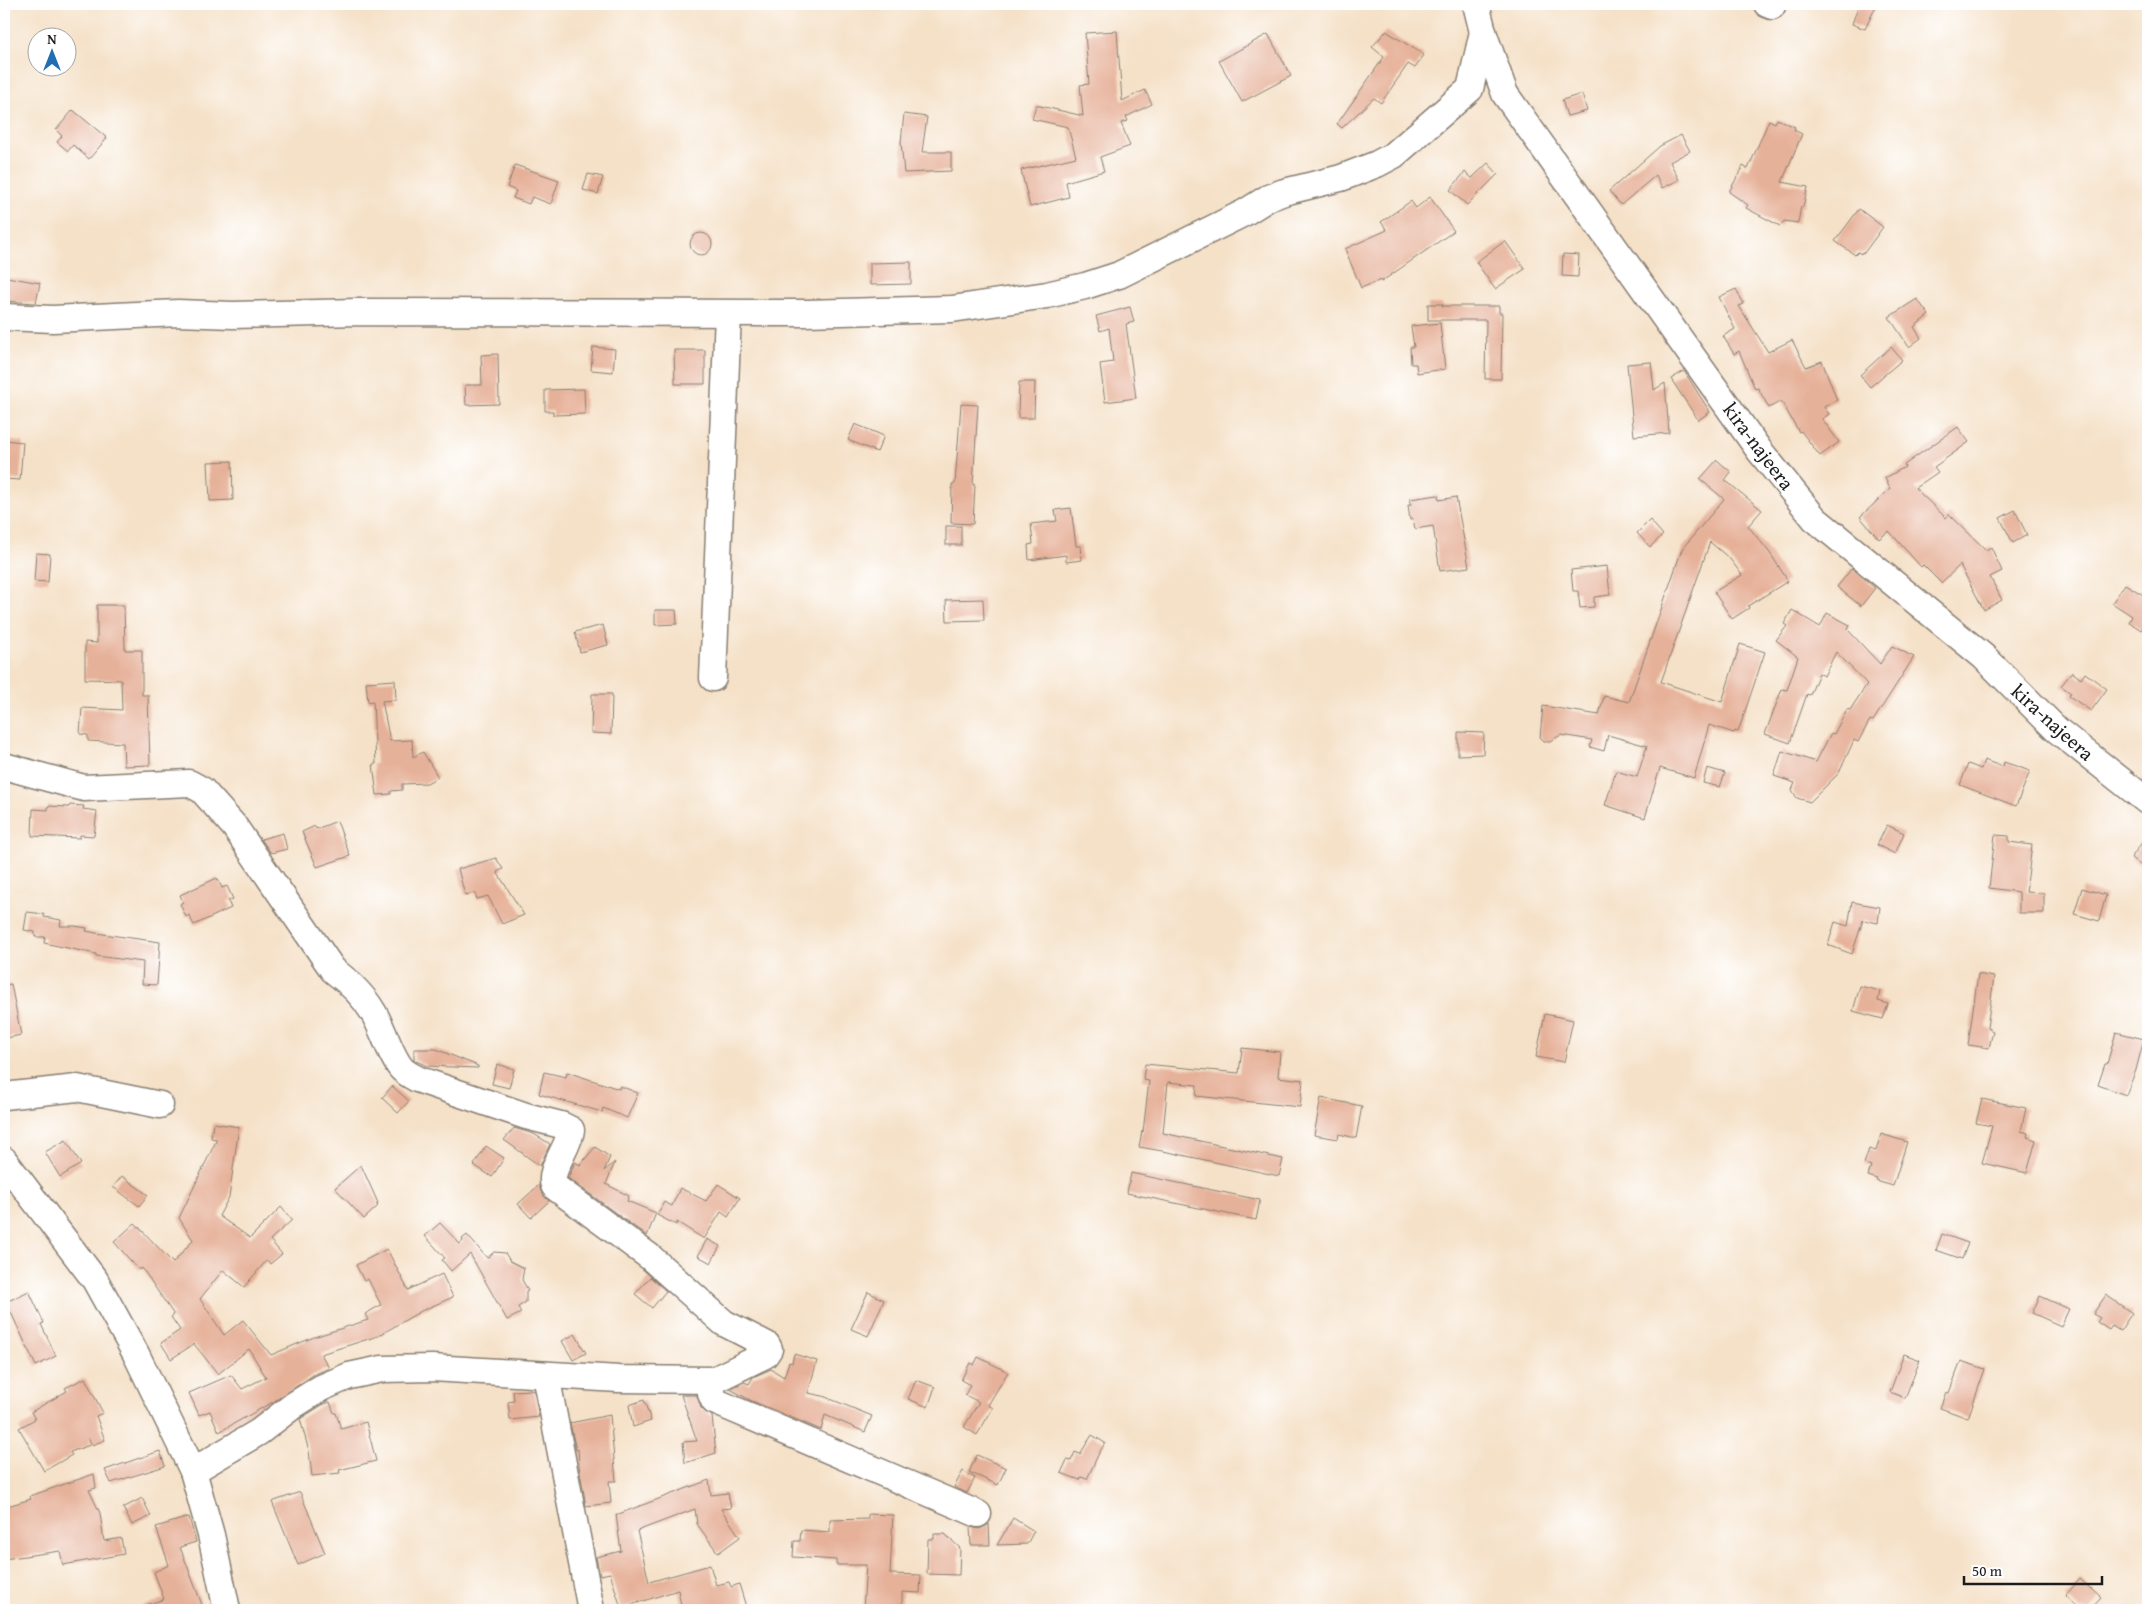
<svg xmlns="http://www.w3.org/2000/svg" width="2152" height="1614" viewBox="0 0 2152 1614" font-family="'Gentium Book Plus',serif">
<style>
.building{fill:#e6b199}
.lines{fill:none;stroke-linecap:round;stroke-linejoin:round}
.minor-casing{stroke:#887e72;stroke-width:29}
.minor{stroke:#fff;stroke-width:26}
.labels{text-anchor:middle;dominant-baseline:central;stroke-width:4;stroke-linejoin:round;paint-order:stroke}
.street-label{font-size:20px;fill:#1c1c1c;stroke:#fff}
</style>
<rect width="100%" height="100%" fill="#fff"/>
<filter id="ink" filterUnits="userSpaceOnUse"><feTurbulence type="fractalNoise" baseFrequency=".02" numOctaves="2"/><feDisplacementMap in="SourceGraphic" scale="10" xChannelSelector="R" yChannelSelector="G"/><feConvolveMatrix kernelMatrix="1 2 1 2 8 2 1 2 1" color-interpolation-filters="sRGB"/></filter>
<filter id="wash" filterUnits="userSpaceOnUse"><feTurbulence type="fractalNoise" baseFrequency=".0096" numOctaves="4" result="noise"/><feDisplacementMap in="SourceGraphic" scale="20" xChannelSelector="R" yChannelSelector="G"/><feGaussianBlur stdDeviation="1.12" result="paint"/><feColorMatrix in="noise" values="0 0 0 0 0 0 0 0 0 0 0 0 0 0 0 0 0 1.4 0 .05"/><feComposite in="paint" operator="in"/></filter>
<g filter="url(#wash)">
<rect width="100%" height="100%" fill="#f5e1c8"/>
<g id="blocks">
<g class="building">
<polygon points="1859,4 1877,4 1865,29 1852,24"/>
<polygon points="1117,31 1122,101 1145,90 1152,104 1126,117 1128,121 1121,123 1130,146 1100,157 1104,171 1066,182 1069,197 1030,207 1021,170 1076,157 1068,127 1032,119 1036,105 1083,116 1080,85 1089,84 1085,33"/>
<polygon points="1386,31 1424,55 1415,68 1408,64 1381,103 1374,98 1342,128 1337,124 1384,57 1372,47"/>
<polygon points="1268,34 1291,76 1242,102 1219,61"/>
<polygon points="1582,94 1587,111 1567,116 1562,100"/>
<polygon points="73,110 107,138 89,159 73,145 68,151 57,142 62,136 56,130"/>
<polygon points="904,114 927,117 922,152 951,152 951,171 904,173 901,142"/>
<polygon points="1777,119 1795,127 1794,130 1802,134 1782,182 1808,187 1803,207 1801,206 1798,223 1784,221 1780,226 1746,208 1748,205 1729,192 1743,166 1748,169 1769,120 1775,123"/>
<polygon points="1681,135 1690,151 1670,162 1679,180 1662,188 1656,175 1621,205 1609,191 1660,146"/>
<polygon points="1488,163 1498,174 1467,205 1450,190 1465,172 1472,178"/>
<polygon points="515,165 559,180 551,204 532,197 529,204 513,198 516,191 507,187"/>
<polygon points="588,174 603,177 598,194 583,190"/>
<polygon points="1430,197 1454,231 1381,282 1381,280 1361,288 1345,249 1387,230 1381,222 1411,201 1416,208"/>
<polygon points="1859,209 1883,227 1864,253 1862,252 1861,254 1858,252 1855,255 1835,241"/>
<circle cx="701" cy="244" r="11"/>
<polygon points="1505,241 1525,269 1495,289 1476,262"/>
<polygon points="1563,254 1579,255 1578,277 1562,276"/>
<polygon points="911,262 911,284 870,285 870,263"/>
<polygon points="7,277 40,283 36,303 4,301"/>
<polygon points="1736,289 1744,304 1739,306 1768,352 1792,340 1806,367 1822,361 1837,400 1824,407 1829,414 1822,419 1839,442 1820,456 1801,431 1799,432 1781,401 1769,408 1758,388 1755,389 1739,351 1734,354 1723,336 1735,329 1719,297"/>
<polygon points="1917,299 1929,315 1914,327 1921,338 1909,347 1889,317"/>
<polygon points="1428,304 1443,304 1442,306 1499,306 1499,313 1502,313 1501,379 1485,379 1486,320 1428,320"/>
<polygon points="1130,307 1134,322 1126,324 1136,398 1105,402 1100,364 1113,362 1109,328 1100,331 1096,316"/>
<polygon points="1440,323 1445,369 1417,373 1416,364 1411,364 1410,347 1414,347 1411,326"/>
<polygon points="593,347 615,349 613,372 591,370"/>
<polygon points="1891,347 1902,360 1870,387 1860,375"/>
<polygon points="674,350 705,350 705,384 675,384"/>
<polygon points="498,354 499,404 466,405 465,385 482,385 481,355"/>
<polygon points="1651,362 1654,390 1665,383 1669,433 1634,436 1627,364"/>
<polygon points="1684,371 1710,412 1698,420 1671,379"/>
<polygon points="1019,382 1035,382 1034,418 1018,418"/>
<polygon points="584,389 585,414 553,415 553,411 545,411 545,390"/>
<polygon points="961,404 978,405 973,485 975,485 973,524 951,523 952,484 955,484"/>
<polygon points="855,424 884,436 877,452 848,440"/>
<polygon points="1958,427 1969,442 1934,467 1938,472 1915,488 1946,518 1949,514 1986,550 1991,547 2002,571 1990,577 2002,600 1984,610 1960,565 1941,583 1923,565 1921,567 1889,531 1879,539 1860,517 1890,489 1885,478 1905,467 1904,465"/>
<polygon points="4,440 23,442 20,480 4,479"/>
<polygon points="1717,460 1731,472 1725,480 1762,510 1748,526 1770,553 1788,581 1748,606 1749,608 1732,619 1714,592 1742,575 1730,559 1710,542 1661,682 1722,702 1740,644 1765,652 1738,732 1735,731 1734,733 1709,725 1694,778 1660,768 1645,818 1605,805 1616,771 1637,777 1647,746 1608,735 1604,751 1590,747 1592,740 1561,735 1550,741 1544,741 1540,737 1543,706 1599,715 1604,696 1629,702 1682,549 1724,499 1700,479"/>
<polygon points="232,461 233,500 210,501 208,462"/>
<polygon points="1438,495 1439,500 1456,497 1469,567 1440,571 1433,526 1415,529 1413,519 1410,520 1408,505 1411,505 1410,499"/>
<polygon points="1071,508 1076,546 1081,546 1082,560 1066,562 1066,555 1029,560 1028,545 1033,544 1031,524 1057,521 1055,510"/>
<polygon points="2015,510 2027,535 2013,543 2000,518"/>
<polygon points="1650,520 1663,535 1650,547 1637,533"/>
<rect x="946" y="526" width="15" height="19"/>
<polygon points="36,553 50,554 48,582 34,581"/>
<polygon points="1607,566 1610,595 1594,597 1594,607 1580,608 1578,591 1573,591 1571,570"/>
<polygon points="1852,568 1875,588 1861,606 1837,587"/>
<polygon points="2125,584 2145,596 2148,592 2148,626 2145,624 2141,630 2129,622 2132,616 2112,603"/>
<polygon points="983,599 984,620 947,621 946,600"/>
<polygon points="97,605 124,605 125,650 142,650 142,695 148,695 150,765 124,766 123,743 88,741 88,735 80,734 82,708 122,710 121,680 85,679 85,642 97,643"/>
<polygon points="655,610 676,610 677,624 655,625"/>
<polygon points="1792,610 1820,627 1827,613 1850,625 1848,630 1880,664 1892,646 1914,657 1873,721 1870,720 1858,742 1854,740 1839,773 1810,802 1797,798 1792,790 1795,783 1774,776 1782,751 1816,762 1831,733 1834,734 1847,709 1850,710 1867,684 1836,652 1824,676 1819,673 1810,695 1807,694 1790,743 1765,734 1782,689 1787,690 1798,657 1776,640 1787,626 1784,624"/>
<polygon points="603,625 608,645 580,652 575,632"/>
<polygon points="2072,672 2081,679 2085,673 2107,689 2091,711 2069,696 2071,693 2061,686"/>
<polygon points="395,680 396,700 382,701 390,741 412,740 413,757 423,752 438,777 427,783 402,784 402,790 391,791 391,794 377,795 373,764 376,764 373,701 368,702 366,682"/>
<polygon points="592,694 612,694 611,734 591,733"/>
<polygon points="1458,732 1484,733 1483,754 1458,755"/>
<polygon points="1984,760 2003,767 2004,762 2030,771 2016,806 1960,785 1968,764 1981,769"/>
<polygon points="1707,768 1725,773 1720,787 1703,783"/>
<polygon points="70,805 84,806 83,809 97,811 94,836 80,835 80,838 32,836 33,809 48,810 48,806 69,807"/>
<polygon points="337,821 350,856 317,867 302,832 315,826 316,829"/>
<polygon points="1887,825 1904,833 1895,854 1877,845"/>
<polygon points="283,833 287,849 271,853 261,839"/>
<polygon points="2148,834 2148,871 2131,858"/>
<polygon points="1995,835 2009,836 2009,842 2032,845 2026,892 2044,893 2044,913 2019,913 2019,892 1989,888"/>
<polygon points="496,858 503,869 497,872 524,915 502,924 488,896 477,899 475,893 465,895 458,869"/>
<polygon points="217,878 222,888 227,886 233,899 228,901 231,908 194,925 189,915 186,917 180,904 183,902 180,895"/>
<polygon points="2082,888 2106,895 2099,921 2074,914"/>
<polygon points="1852,902 1880,907 1878,923 1863,920 1852,954 1828,945 1835,922 1848,926"/>
<polygon points="27,912 44,914 44,917 61,920 60,926 75,926 87,928 86,931 96,933 160,942 157,985 142,984 143,962 96,956 96,954 44,943 45,937 35,937 35,932 24,930"/>
<polygon points="1978,974 1994,977 1987,1028 1993,1031 1989,1048 1968,1045"/>
<polygon points="11,984 21,1035 6,1038 4,1024 4,985"/>
<polygon points="1860,986 1880,991 1878,1001 1888,1004 1883,1019 1853,1011"/>
<polygon points="1545,1014 1573,1020 1564,1062 1536,1057"/>
<polygon points="2116,1032 2144,1039 2136,1070 2126,1095 2098,1085 2105,1064 2107,1064"/>
<polygon points="1242,1048 1280,1052 1278,1077 1303,1080 1300,1107 1196,1096 1197,1085 1168,1082 1163,1133 1283,1159 1279,1176 1168,1152 1139,1147 1142,1131 1143,1132 1149,1081 1143,1080 1145,1064 1239,1073"/>
<polygon points="414,1049 436,1049 478,1066 478,1068 427,1066 414,1060"/>
<polygon points="497,1064 514,1069 509,1088 492,1084"/>
<polygon points="544,1072 566,1077 567,1072 619,1089 620,1086 638,1093 627,1118 603,1108 602,1112 539,1094"/>
<polygon points="392,1086 409,1101 398,1113 382,1098"/>
<polygon points="1321,1098 1362,1106 1356,1138 1339,1134 1338,1139 1314,1135"/>
<polygon points="1982,1099 2026,1108 2021,1131 2028,1133 2027,1137 2036,1140 2027,1173 1982,1163 1992,1126 1976,1123"/>
<polygon points="213,1123 239,1127 229,1197 219,1216 250,1238 281,1207 292,1220 270,1240 282,1254 270,1264 267,1260 244,1287 223,1270 200,1299 224,1335 243,1320 271,1355 314,1337 368,1320 365,1314 381,1305 368,1279 364,1281 356,1265 387,1249 408,1290 442,1274 453,1297 421,1311 378,1336 321,1354 329,1368 313,1375 278,1399 219,1432 210,1411 199,1415 189,1393 231,1375 242,1389 266,1377 249,1349 218,1374 194,1344 171,1359 161,1343 180,1330 171,1317 174,1315 142,1268 139,1270 114,1242 135,1223 173,1263 193,1240 179,1218 217,1139 211,1138"/>
<polygon points="514,1128 534,1134 550,1144 540,1166 504,1140"/>
<polygon points="1881,1134 1907,1142 1893,1186 1876,1181 1877,1179 1868,1176 1871,1166 1864,1164 1869,1149 1876,1151"/>
<polygon points="66,1140 81,1164 60,1177 45,1152"/>
<polygon points="486,1146 504,1158 492,1177 474,1165"/>
<polygon points="595,1147 610,1157 604,1171 615,1162 606,1184 629,1196 627,1201 656,1213 647,1236 568,1178 575,1162 580,1165"/>
<polygon points="361,1165 378,1203 376,1204 378,1206 364,1219 335,1188"/>
<polygon points="1131,1173 1260,1200 1256,1220 1127,1193"/>
<polygon points="122,1176 148,1195 139,1206 113,1187"/>
<polygon points="718,1184 740,1198 728,1217 721,1212 704,1239 677,1222 676,1225 657,1215 664,1202 672,1206 680,1188 706,1201"/>
<polygon points="539,1185 541,1192 549,1201 531,1218 518,1204"/>
<polygon points="440,1223 460,1244 463,1241 462,1239 467,1235 487,1258 494,1252 505,1253 510,1261 524,1268 522,1280 528,1290 526,1291 526,1302 518,1307 521,1313 507,1320 470,1254 451,1271 442,1260 445,1258 425,1236"/>
<polygon points="1942,1234 1968,1243 1962,1259 1936,1250"/>
<polygon points="707,1239 720,1246 711,1263 698,1256"/>
<polygon points="650,1277 666,1291 652,1308 635,1294"/>
<polygon points="29,1291 44,1323 41,1324 56,1356 36,1366 6,1302"/>
<polygon points="868,1292 884,1300 868,1336 851,1329"/>
<polygon points="2106,1295 2132,1313 2120,1331 2112,1326 2109,1330 2097,1322 2100,1318 2093,1314"/>
<polygon points="2040,1296 2069,1309 2061,1326 2032,1313"/>
<polygon points="575,1334 586,1353 573,1360 562,1341"/>
<polygon points="794,1354 817,1361 808,1393 823,1396 872,1416 865,1432 825,1415 821,1430 750,1400 730,1389 744,1382 749,1384 753,1377 771,1369 784,1377 789,1362 792,1363"/>
<polygon points="1904,1354 1920,1360 1905,1398 1890,1392"/>
<polygon points="978,1357 1008,1372 988,1405 993,1408 977,1435 964,1427 979,1402 965,1395 970,1385 961,1380 970,1363 974,1365"/>
<polygon points="1961,1361 1985,1369 1968,1418 1940,1408 1946,1392 1949,1393"/>
<polygon points="85,1378 103,1413 96,1416 105,1440 92,1445 88,1438 90,1445 70,1452 72,1455 44,1471 19,1428 35,1419 31,1412 67,1391 65,1388"/>
<polygon points="916,1380 935,1387 928,1407 908,1399"/>
<polygon points="530,1390 534,1391 539,1417 510,1420 508,1402 514,1401 513,1391"/>
<polygon points="681,1395 697,1395 701,1408 712,1416 716,1453 685,1463 683,1442 697,1441"/>
<polygon points="644,1400 651,1421 633,1427 629,1405"/>
<polygon points="330,1402 334,1413 336,1413 341,1429 366,1422 376,1461 339,1470 340,1473 312,1476 309,1451 300,1419 322,1405"/>
<polygon points="610,1415 616,1481 609,1481 611,1503 586,1506 579,1466 578,1449 576,1450 570,1423"/>
<polygon points="1092,1435 1105,1443 1099,1453 1087,1479 1081,1477 1080,1480 1061,1473 1067,1460 1071,1461 1075,1452 1080,1454"/>
<polygon points="160,1451 165,1466 111,1483 105,1470"/>
<polygon points="977,1455 1006,1468 998,1485 969,1472"/>
<polygon points="963,1471 975,1478 967,1493 954,1487"/>
<polygon points="94,1474 96,1488 89,1490 100,1513 104,1541 121,1538 124,1554 63,1565 60,1551 4,1559 4,1507 31,1499 30,1496"/>
<polygon points="709,1480 711,1495 728,1493 731,1508 721,1509 740,1537 718,1553 697,1524 695,1509 637,1531 649,1582 710,1565 716,1585 729,1582 731,1587 739,1584 747,1610 682,1610 678,1590 621,1608 610,1573 600,1575 596,1557 621,1551 616,1515"/>
<polygon points="300,1492 325,1553 298,1565 272,1502"/>
<polygon points="142,1498 151,1516 132,1525 123,1508"/>
<polygon points="868,1514 893,1515 890,1574 921,1575 920,1593 902,1592 902,1607 888,1607 888,1610 863,1610 866,1565 836,1565 836,1560 793,1557 794,1541 800,1541 801,1530 830,1532 830,1520 868,1519"/>
<polygon points="189,1517 196,1542 180,1547 204,1610 137,1610 137,1608 164,1599 154,1572 169,1565 156,1527"/>
<polygon points="1013,1518 1034,1531 1027,1544 997,1545"/>
<polygon points="989,1524 990,1545 971,1545 970,1527 980,1529"/>
<polygon points="934,1534 945,1534 960,1548 959,1575 927,1574 928,1539 934,1539"/>
<polygon points="2080,1579 2101,1598 2090,1610 2080,1610 2065,1596"/>
</g>
</g>
</g>
<g filter="url(#ink)">
<use href="#blocks" fill-opacity="0" stroke="#887e72" stroke-width="1"/>
<g class="lines">
<g class="minor-casing">
<g id="minor">
<polyline points="1476,4 1483,32 1505,94 1759,450 1815,519 1984,657 2057,730 2148,802"/>
<polyline points="1767,4 1772,6"/>
<polyline points="4,317 53,319 178,313 233,315 357,312 805,313 952,309 1047,295 1085,286 1119,275 1244,213 1268,198 1284,192 1341,178 1377,164 1394,155 1470,89 1483,32"/>
<polyline points="713,678 728,314"/>
<path d="M 4,766 L 84,788 L 189,783 L 202,790 L 234,826 L 333,970 C 349,982 363,995 373,1012 C 383,1028 390,1055 401,1068 C 405,1073 412,1076 417,1079 L 526,1116 L 561,1125 L 571,1130 C 569,1148 546,1173 555,1187 L 650,1257 L 724,1323 L 767,1345 L 769,1349 L 765,1355 L 714,1380 L 711,1394 L 714,1401 L 978,1514"/>
<polyline points="4,1096 77,1088 160,1105"/>
<polyline points="4,1160 95,1280 136,1354 193,1471 211,1535 227,1610"/>
<polyline points="546,1375 591,1610"/>
<polyline points="193,1471 259,1432 294,1405 321,1388 349,1376 382,1369 432,1368 619,1379 714,1380"/>
</g>
</g>
<use href="#minor" class="minor"/>
</g>
</g>
<g class="labels">
<g class="street-label">
<text transform="translate(1759 446) rotate(53)">kira-najeera</text>
<text transform="translate(2053 722) rotate(42)">kira-najeera</text>
</g>
</g>
<rect width="2152" height="1614" fill="none" stroke="#fff" stroke-width="20"/>
<g transform="translate(52 52)"><circle r="24" fill="#ffffff" stroke="#a4a4a4"/>
<path d="M0-4L9 19L0 12L-9 19Z" fill="#1f6fb2"/>
<text y="-8" font-size="14" font-weight="bold" text-anchor="middle" fill="#1c1c1c">N</text>
</g>
<path d="M1964 1576v8h138v-8" fill="none" stroke="#1c1c1c" stroke-width="2.5"/>
<text x="1972" y="1576" font-size="15" fill="#1c1c1c" stroke="#ffffff" stroke-width="4" paint-order="stroke">50 m</text>
</svg>
